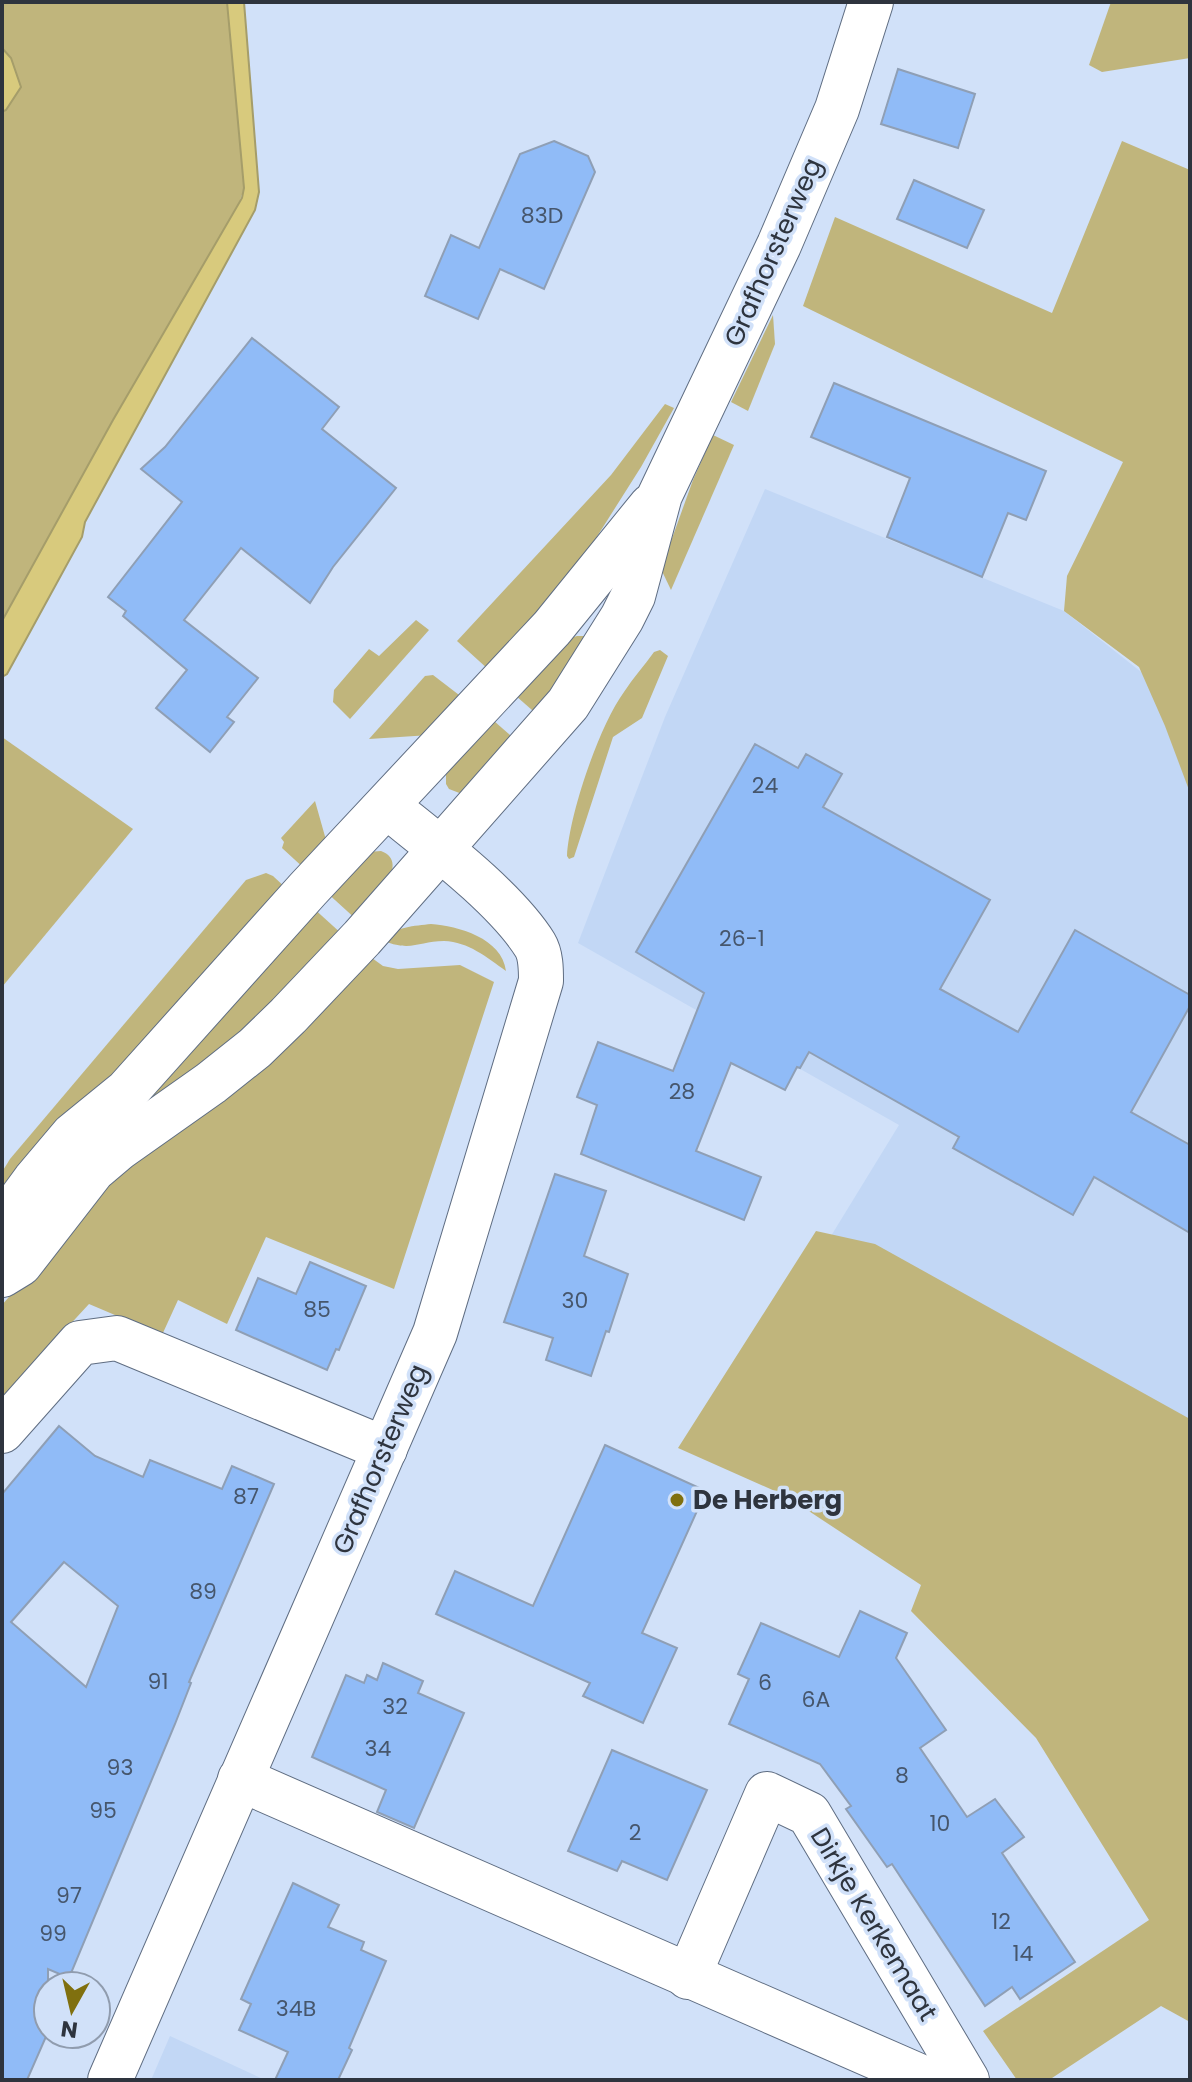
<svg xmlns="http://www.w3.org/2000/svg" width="1192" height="2082" viewBox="0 0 1192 2082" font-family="Poppins,sans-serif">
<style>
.built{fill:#c2d7f5}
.green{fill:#c0b57c}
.water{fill:#d8ca7d;stroke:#a59d6a;stroke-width:2}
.building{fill:#90bbf7;stroke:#8f9fb5;stroke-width:2;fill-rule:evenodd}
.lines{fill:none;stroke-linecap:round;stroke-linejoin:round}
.street-casing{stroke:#5f6d82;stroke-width:46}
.secondary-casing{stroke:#5f6d82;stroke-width:46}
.street{stroke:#fff;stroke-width:44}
.secondary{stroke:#fff;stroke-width:44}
.poi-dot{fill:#80700f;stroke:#d1e1f9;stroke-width:3}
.labels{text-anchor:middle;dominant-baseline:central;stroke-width:7;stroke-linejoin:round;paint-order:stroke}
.number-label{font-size:22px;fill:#46566c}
.street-label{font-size:26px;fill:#2e343e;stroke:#d1e1f9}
.poi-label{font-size:26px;font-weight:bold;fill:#2e343e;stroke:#d1e1f9;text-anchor:start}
</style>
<rect width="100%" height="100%" fill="#d1e1f9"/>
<g class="built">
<polygon points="765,489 1064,611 1164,690 1190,776 1190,1444 823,1249 899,1125 578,943 665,717"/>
<polygon points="170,2036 265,2080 151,2080"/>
</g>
<g class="green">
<polygon points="2,2 227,2 244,188 238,207 113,420 2,621 2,112 6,110 11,58 2,48"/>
<polygon points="1111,2 1190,2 1190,58 1102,72 1089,65"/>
<polygon points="1122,141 1190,170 1190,809 1189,790 1165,726 1139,667 1064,611 1067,576 1123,462 803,306 835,217 1052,313"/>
<polygon points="773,315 775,344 748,411 731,402"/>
<polygon points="665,404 674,408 641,467 591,546 489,670 457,641 611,475"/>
<polygon points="713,435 734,445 671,590 661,569 693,480"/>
<polygon points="416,620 429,630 350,719 333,702 334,690 369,649 379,656"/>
<polygon points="577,636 584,636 589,641 540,717 508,689 559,642"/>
<path d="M 660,650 L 668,656 L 642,718 L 613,737 L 574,857 L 569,859 L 567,856 C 569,815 599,726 624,692 C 633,678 644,666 654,652 Z"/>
<polygon points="433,675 463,698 430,735 369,739 425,676"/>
<polygon points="486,714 519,743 462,794 449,789 446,784 446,774"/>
<polygon points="2,737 133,829 2,987"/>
<polygon points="315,801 328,847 306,870 282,848 284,842 281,838"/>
<path d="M 381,851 C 413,863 370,905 358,921 L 324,890 L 368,852 Z"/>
<polygon points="266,873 273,876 288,890 2,1202 2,1172 10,1159 246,880"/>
<polygon points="311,906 343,935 266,1018 154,1102 141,1092"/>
<path d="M 431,924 C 458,926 502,938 506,971 C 486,957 469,942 444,941 C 420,941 411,952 384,941 C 394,926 415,926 431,924 Z"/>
<polygon points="365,953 383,966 398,969 460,965 494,982 394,1289 266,1237 227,1324 178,1300 162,1335 89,1304 2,1398 2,1305 33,1269 85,1199"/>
<polygon points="816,1231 875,1244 1190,1419 1190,2022 1161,2006 1049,2080 1017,2080 983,2031 1149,1920 1036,1738 911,1611 921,1585 786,1496 678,1448"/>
</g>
<g class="water">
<polygon points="227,2 244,2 259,192 255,210 85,522 82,537 7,674 2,677 2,621 113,420 242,198 244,188"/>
<polygon points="2,48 11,58 21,87 6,110 2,112"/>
</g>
<g class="building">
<polygon points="898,69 975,94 958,148 881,124"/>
<polygon points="554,141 588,156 595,172 544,289 500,269 478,319 425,296 451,235 479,248 520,154"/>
<polygon points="914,180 984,210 967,248 897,219"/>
<polygon points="252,338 339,407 322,429 396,488 333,567 310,603 241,548 184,620 258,678 227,717 234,722 210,752 156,708 187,670 123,616 126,611 108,597 182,502 141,469 165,447"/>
<polygon points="834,383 1046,471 1026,520 1008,513 982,577 887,537 910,478 811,437"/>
<polygon points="755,744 798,768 806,754 842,774 823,807 990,900 940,989 1018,1032 1075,930 1190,995 1190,1006 1131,1112 1190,1145 1190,1233 1094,1177 1073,1215 953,1148 959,1137 809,1052 800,1068 797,1067 785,1090 731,1063 696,1151 761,1177 744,1220 581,1154 597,1105 577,1097 598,1042 673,1071 704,993 636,952"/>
<polygon points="555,1174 606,1191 584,1256 628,1274 609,1332 606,1331 591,1376 546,1360 553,1338 504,1322"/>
<polygon points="310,1262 366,1286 339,1350 336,1349 327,1370 236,1330 258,1278 296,1294"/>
<path d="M 59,1426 L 95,1456 L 143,1477 L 150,1460 L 222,1489 L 232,1466 L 274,1484 L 189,1682 L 191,1683 L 175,1724 L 69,1978 L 48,1969 L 48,2032 L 27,2080 L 2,2080 L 2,1494 ZM 64,1562 L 118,1606 L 86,1687 L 11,1622 Z"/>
<polygon points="605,1445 706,1491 642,1633 677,1648 643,1723 583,1696 590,1683 436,1614 455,1571 533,1606"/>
<polygon points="860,1611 907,1633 896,1658 946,1730 920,1748 967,1817 995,1799 1024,1837 1002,1853 1075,1962 1020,1999 1012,1987 985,2006 892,1864 887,1867 846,1809 851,1806 820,1764 729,1724 749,1679 738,1674 761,1623 839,1657"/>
<polygon points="383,1663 423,1681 418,1693 464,1713 414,1828 377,1812 386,1790 312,1757 346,1675 364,1683 367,1675 377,1680"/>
<polygon points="612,1750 707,1790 667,1880 622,1861 617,1871 568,1851"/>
<polygon points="293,1883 339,1905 328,1927 364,1942 361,1950 386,1961 349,2048 352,2050 338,2080 275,2080 288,2052 239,2030 251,2004 241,1999"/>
</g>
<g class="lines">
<g class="street-casing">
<g id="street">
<polyline points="2,1431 80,1343 117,1338 385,1449"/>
<polyline points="240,1779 928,2080"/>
<polyline points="688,1977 767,1794 809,1814 967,2080"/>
<path d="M 110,2080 L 435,1333 L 541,981 C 541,969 541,955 535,945 C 505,897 431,842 387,806"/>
</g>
</g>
<g class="secondary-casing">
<g id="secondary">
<polyline points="2,1230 5,1221 35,1180 73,1135 127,1091 308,889 552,628 651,506"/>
<polyline points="2,1275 20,1264 93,1170 119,1148 211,1083 255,1048 288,1016 362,938 568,704 622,618 633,596 660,495 779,245 837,109 871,2"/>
</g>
</g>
<use href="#street" class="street"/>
<use href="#secondary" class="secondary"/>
</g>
<circle class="poi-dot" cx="677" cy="1500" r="8"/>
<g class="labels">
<g class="number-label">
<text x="542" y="215">83D</text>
<text x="765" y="785">24</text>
<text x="742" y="938">26-1</text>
<text x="682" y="1091">28</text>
<text x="575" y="1300">30</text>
<text x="317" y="1309">85</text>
<text x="246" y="1496">87</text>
<text x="203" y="1591">89</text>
<text x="158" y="1681">91</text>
<text x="765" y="1682">6</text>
<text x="816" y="1699">6A</text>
<text x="395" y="1706">32</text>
<text x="378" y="1748">34</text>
<text x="120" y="1767">93</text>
<text x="902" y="1775">8</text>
<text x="103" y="1810">95</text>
<text x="940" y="1823">10</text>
<text x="635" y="1832">2</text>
<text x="69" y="1895">97</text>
<text x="1001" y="1921">12</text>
<text x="53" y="1933">99</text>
<text x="1023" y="1953">14</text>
<text x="296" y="2008">34B</text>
</g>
<g class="street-label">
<text transform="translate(773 252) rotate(-66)">Grafhorsterweg</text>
<text transform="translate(380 1459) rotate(-67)">Grafhorsterweg</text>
<text transform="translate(874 1924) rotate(59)">Dirkje Kerkemaat</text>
</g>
<g class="poi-label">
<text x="693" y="1500">De Herberg</text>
</g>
</g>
<rect width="1192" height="2082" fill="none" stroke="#2e343e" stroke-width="8"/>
<g transform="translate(72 2010) rotate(188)"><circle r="38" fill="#d1e1f9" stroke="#909cae" stroke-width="2"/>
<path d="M0-6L14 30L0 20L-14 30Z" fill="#80700f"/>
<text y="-12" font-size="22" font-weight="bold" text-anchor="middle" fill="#2e343e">N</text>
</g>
</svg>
